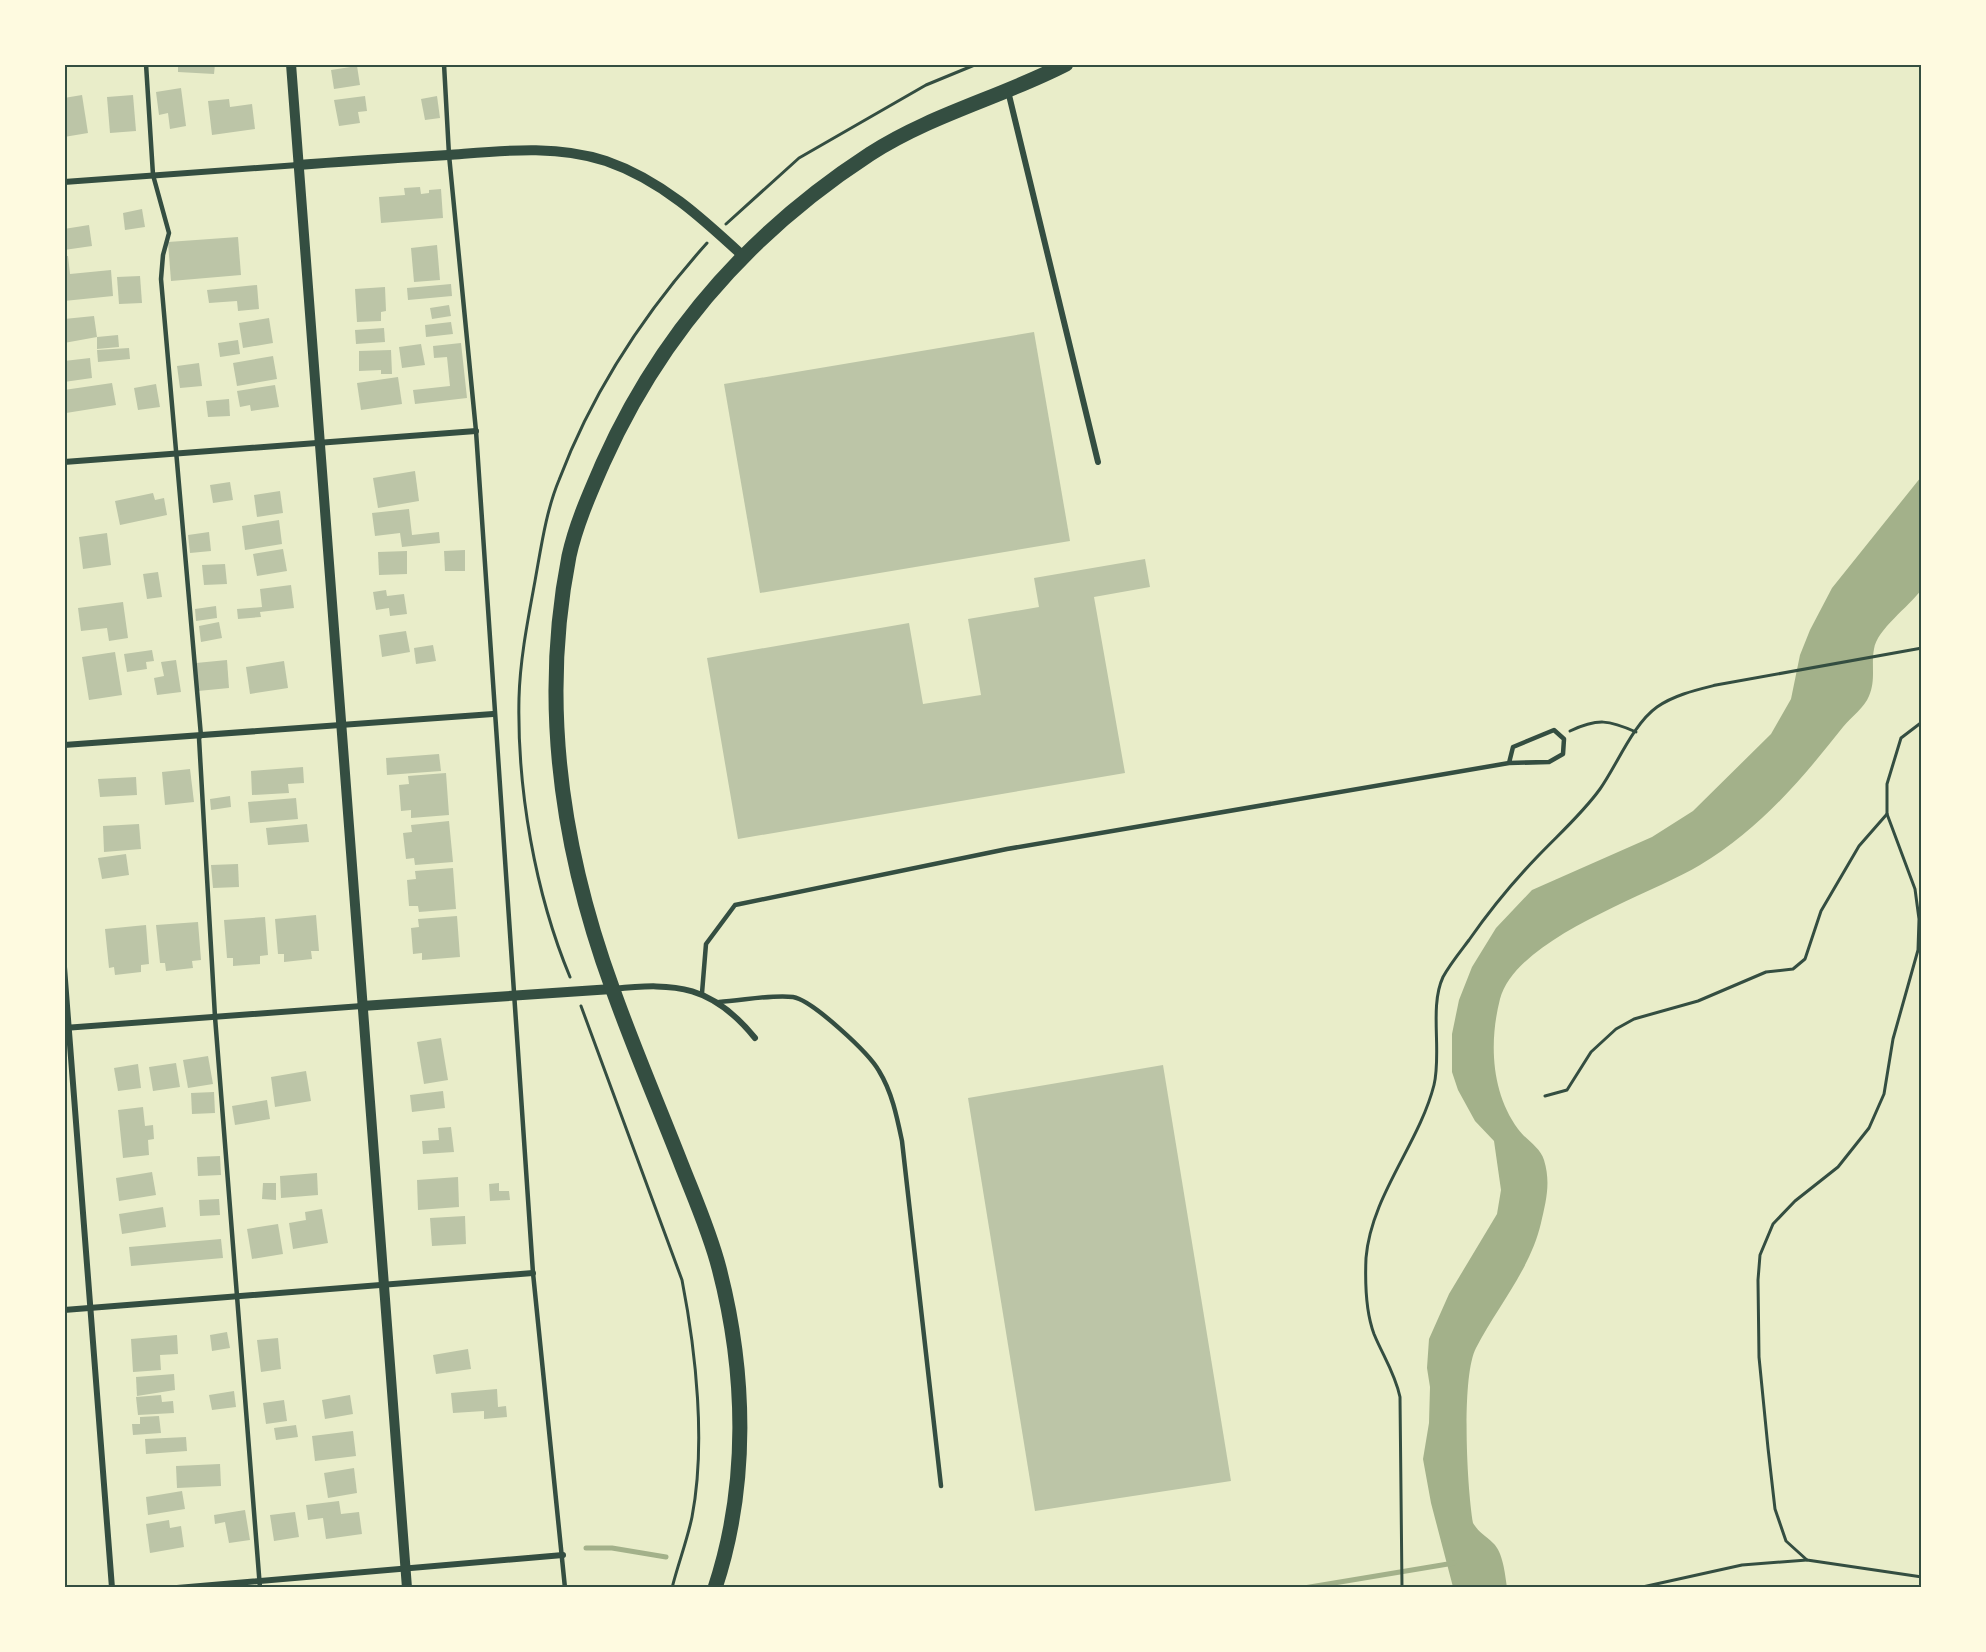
<svg xmlns="http://www.w3.org/2000/svg" width="1986" height="1652" viewBox="0 0 1986 1652" font-family="Ubuntu,sans-serif">
<style>
.water{fill:#a3b18a}
.lines{fill:none;stroke-linecap:round;stroke-linejoin:round}
.stream{stroke:#a3b18a;stroke-width:5}
.building{fill:#bcc5a7}
.path{stroke:#344e41;stroke-width:3}
.service{stroke:#344e41;stroke-width:4.5}
.minor{stroke:#344e41;stroke-width:6}
.tertiary{stroke:#344e41;stroke-width:10}
.primary{stroke:#344e41;stroke-width:15}
.neatline{fill:none;stroke:#344e41;stroke-width:2}
</style>
<rect width="100%" height="100%" fill="#e9edc9"/>
<path class="water" d="M 1921,477 L 1921,590 C 1909,607 1877,629 1874,649 C 1871,665 1876,680 1869,696 C 1865,707 1851,717 1843,727 C 1802,779 1759,830 1700,865 C 1648,896 1516,938 1500,999 C 1489,1042 1491,1092 1518,1129 C 1526,1140 1540,1147 1544,1160 C 1551,1183 1546,1201 1541,1223 C 1530,1270 1497,1307 1476,1348 C 1461,1377 1467,1488 1473,1523 C 1479,1533 1485,1535 1493,1543 C 1503,1552 1505,1574 1507,1587 L 1453,1587 L 1431,1503 L 1423,1459 L 1429,1423 L 1430,1387 L 1427,1368 L 1429,1339 L 1449,1294 L 1497,1214 L 1501,1190 L 1494,1141 L 1475,1121 L 1458,1090 L 1452,1072 L 1452,1034 L 1459,1000 L 1472,967 L 1496,928 L 1532,890 L 1652,837 L 1693,811 L 1771,734 L 1791,699 L 1800,655 L 1810,630 L 1832,588 Z"/>
<g class="lines">
<g class="stream">
<polyline points="586,1548 612,1548 666,1557"/>
<polyline points="1304,1588 1454,1563"/>
</g>
</g>
<g class="building">
<polygon points="178,64 215,64 214,74 178,72"/>
<polygon points="357,66 360,85 334,89 331,70"/>
<polygon points="181,88 186,126 170,129 168,113 159,115 156,92"/>
<polygon points="82,95 88,133 64,137 64,98"/>
<polygon points="133,95 136,131 110,133 107,97"/>
<polygon points="365,96 367,111 358,112 360,123 339,126 334,100"/>
<polygon points="437,96 440,118 425,120 421,99"/>
<polygon points="229,99 230,107 252,104 255,129 212,135 208,101"/>
<polygon points="420,187 421,194 429,193 429,190 441,189 443,218 381,223 379,197 405,195 404,188"/>
<polygon points="142,209 145,227 125,230 123,213"/>
<polygon points="89,225 92,246 64,250 64,229"/>
<polygon points="238,237 241,275 171,281 168,242"/>
<polygon points="437,245 440,280 414,282 411,248"/>
<polygon points="64,256 68,256 70,274 111,270 113,296 64,301"/>
<polygon points="140,276 142,303 119,304 117,277"/>
<polygon points="451,284 452,296 408,300 407,288"/>
<polygon points="257,285 259,309 238,311 237,301 209,303 207,290"/>
<polygon points="385,287 386,311 381,312 381,321 357,322 355,289"/>
<polygon points="449,305 451,316 432,319 430,308"/>
<polygon points="94,316 97,337 64,343 64,319"/>
<polygon points="269,318 273,343 243,348 239,323"/>
<polygon points="451,322 453,334 426,337 425,325"/>
<polygon points="384,328 385,342 356,344 355,330"/>
<polygon points="1034,332 1070,541 760,593 724,384"/>
<polygon points="118,335 119,347 97,349 97,337"/>
<polygon points="238,340 240,354 220,357 218,343"/>
<polygon points="461,343 467,398 415,404 413,390 450,386 447,357 434,358 433,346"/>
<polygon points="421,344 425,365 402,368 399,347"/>
<polygon points="129,348 130,359 98,362 97,350"/>
<polygon points="391,350 392,374 381,374 381,370 359,371 359,351"/>
<polygon points="273,356 277,379 237,386 233,363"/>
<polygon points="90,358 92,378 64,382 64,361"/>
<polygon points="199,363 202,386 180,388 177,366"/>
<polygon points="398,377 402,404 361,410 357,383"/>
<polygon points="112,383 116,405 66,413 64,390"/>
<polygon points="156,384 160,407 138,410 134,388"/>
<polygon points="275,385 279,407 251,411 250,405 240,407 237,391"/>
<polygon points="229,399 230,416 208,417 206,401"/>
<polygon points="415,471 419,501 378,508 373,478"/>
<polygon points="230,482 233,500 213,503 210,485"/>
<polygon points="280,491 283,513 257,517 254,495"/>
<polygon points="153,493 155,500 164,498 167,515 120,525 115,501"/>
<polygon points="409,509 412,535 439,532 440,543 402,547 400,533 375,536 372,513"/>
<polygon points="279,520 282,544 245,550 242,526"/>
<polygon points="209,532 211,551 190,553 188,535"/>
<polygon points="107,533 111,565 83,569 79,537"/>
<polygon points="283,549 287,571 257,576 253,554"/>
<polygon points="465,550 465,571 445,571 444,551"/>
<polygon points="407,551 407,574 379,575 378,552"/>
<polygon points="1145,559 1150,587 1094,597 1125,773 738,839 707,658 909,623 923,704 981,695 968,619 1039,607 1034,578"/>
<polygon points="225,564 227,584 204,585 202,565"/>
<polygon points="158,572 162,597 147,599 143,574"/>
<polygon points="291,585 294,608 260,612 261,617 238,619 237,609 262,607 260,589"/>
<polygon points="386,590 387,596 404,594 407,614 390,616 389,608 376,610 373,592"/>
<polygon points="123,602 128,638 109,641 107,628 81,631 78,608"/>
<polygon points="216,606 217,618 196,621 195,609"/>
<polygon points="219,622 222,638 201,642 199,626"/>
<polygon points="406,631 410,652 382,657 379,635"/>
<polygon points="433,645 436,661 416,664 414,648"/>
<polygon points="152,650 154,661 146,662 147,669 127,672 124,654"/>
<polygon points="115,652 122,695 89,700 82,657"/>
<polygon points="176,660 181,692 157,695 154,678 164,676 161,662"/>
<polygon points="227,660 229,688 198,691 196,663"/>
<polygon points="284,661 288,688 250,694 246,667"/>
<polygon points="439,754 441,771 387,775 386,758"/>
<polygon points="303,767 304,783 288,784 289,793 252,795 251,771"/>
<polygon points="190,769 194,802 165,805 162,772"/>
<polygon points="446,773 449,815 411,818 411,810 401,811 399,785 409,784 408,776"/>
<polygon points="136,777 137,795 100,797 98,779"/>
<polygon points="230,796 231,807 211,810 210,799"/>
<polygon points="296,798 298,819 250,823 248,802"/>
<polygon points="449,821 453,862 415,865 414,858 406,859 403,833 412,832 411,825"/>
<polygon points="139,824 141,849 104,852 103,826"/>
<polygon points="307,824 309,842 268,845 266,828"/>
<polygon points="126,854 129,875 102,879 98,858"/>
<polygon points="238,864 239,887 213,888 211,865"/>
<polygon points="453,868 456,909 419,912 418,906 409,906 407,880 416,879 415,871"/>
<polygon points="316,915 319,951 311,951 312,959 284,962 284,954 278,954 275,919"/>
<polygon points="457,916 460,957 422,960 422,953 413,954 411,928 419,927 418,919"/>
<polygon points="265,917 268,955 260,956 260,964 233,966 233,958 227,958 224,920"/>
<polygon points="198,922 201,960 192,961 193,968 166,971 165,963 160,963 156,925"/>
<polygon points="146,925 149,964 141,965 141,972 115,975 114,967 109,968 105,929"/>
<polygon points="441,1038 448,1080 424,1084 417,1042"/>
<polygon points="208,1056 213,1084 188,1088 183,1060"/>
<polygon points="176,1063 180,1087 153,1091 149,1067"/>
<polygon points="138,1064 141,1088 118,1091 114,1068"/>
<polygon points="1163,1065 1231,1481 1035,1511 968,1098"/>
<polygon points="306,1071 311,1101 275,1107 271,1077"/>
<polygon points="443,1091 445,1108 412,1112 410,1095"/>
<polygon points="214,1092 215,1113 192,1114 191,1093"/>
<polygon points="267,1100 270,1119 235,1125 232,1106"/>
<polygon points="143,1107 145,1126 153,1125 154,1139 148,1140 149,1155 123,1158 118,1110"/>
<polygon points="451,1127 454,1152 423,1154 422,1141 439,1140 438,1128"/>
<polygon points="220,1156 221,1175 198,1176 197,1157"/>
<polygon points="152,1172 156,1195 119,1201 116,1178"/>
<polygon points="317,1173 318,1195 281,1198 280,1176"/>
<polygon points="458,1177 459,1207 418,1210 417,1180"/>
<polygon points="263,1183 276,1183 276,1200 262,1199"/>
<polygon points="499,1183 499,1191 509,1191 510,1200 490,1201 489,1184"/>
<polygon points="219,1199 220,1215 200,1216 199,1200"/>
<polygon points="163,1207 166,1227 122,1234 119,1214"/>
<polygon points="322,1209 328,1243 293,1249 289,1223 306,1220 305,1212"/>
<polygon points="465,1216 466,1244 432,1246 430,1218"/>
<polygon points="278,1224 283,1254 252,1259 247,1229"/>
<polygon points="221,1239 223,1258 131,1266 129,1247"/>
<polygon points="227,1332 230,1348 212,1351 210,1335"/>
<polygon points="177,1335 178,1354 160,1355 161,1370 133,1372 131,1339"/>
<polygon points="278,1338 281,1369 261,1372 257,1340"/>
<polygon points="468,1349 471,1369 436,1374 433,1355"/>
<polygon points="174,1374 175,1390 137,1396 136,1377"/>
<polygon points="497,1389 498,1407 506,1406 507,1417 484,1419 484,1411 453,1413 451,1393"/>
<polygon points="234,1391 236,1407 212,1410 209,1395"/>
<polygon points="161,1395 162,1402 173,1401 174,1413 138,1415 136,1397"/>
<polygon points="350,1395 353,1414 325,1419 322,1400"/>
<polygon points="284,1400 287,1421 266,1424 263,1403"/>
<polygon points="159,1416 161,1433 133,1435 132,1424 140,1424 140,1417"/>
<polygon points="296,1425 298,1437 276,1440 274,1428"/>
<polygon points="353,1431 356,1456 315,1461 312,1436"/>
<polygon points="186,1437 187,1451 146,1454 145,1439"/>
<polygon points="220,1464 221,1486 177,1488 176,1466"/>
<polygon points="354,1468 357,1493 328,1498 324,1473"/>
<polygon points="182,1491 185,1509 148,1515 146,1497"/>
<polygon points="339,1501 341,1514 359,1512 362,1534 326,1539 323,1518 308,1520 306,1505"/>
<polygon points="245,1510 250,1540 229,1543 225,1522 215,1524 214,1515"/>
<polygon points="295,1512 299,1537 274,1541 270,1515"/>
<polygon points="169,1520 170,1528 181,1526 184,1547 150,1553 146,1524"/>
</g>
<g class="lines">
<g class="path">
<polyline points="726,224 799,158 926,85 977,64"/>
<polyline points="1922,722 1901,738 1887,784 1887,814 1915,889 1919,919 1918,950 1893,1039 1884,1094 1869,1128 1838,1167 1795,1201 1773,1224 1760,1255 1758,1280 1759,1357 1768,1448 1775,1509 1786,1541 1807,1560 1922,1577"/>
<path d="M 1570,731 C 1598,718 1609,720 1636,732"/>
<path d="M 570,977 C 535,893 517,789 519,698 C 520,659 528,619 535,581 C 541,548 546,511 559,480 C 592,393 645,312 707,243"/>
<path d="M 581,1006 L 682,1280 C 696,1352 706,1444 692,1517 C 687,1541 678,1564 672,1588"/>
<polyline points="1545,1096 1567,1090 1591,1052 1616,1029 1634,1019 1698,1001 1766,972 1793,969 1805,959 1821,911 1859,846 1887,814"/>
<path d="M 1402,1588 L 1400,1397 C 1395,1373 1383,1356 1374,1334 C 1365,1310 1365,1282 1366,1258 C 1371,1196 1419,1144 1434,1085 C 1442,1052 1429,1007 1443,977 C 1450,964 1460,952 1469,940 C 1490,910 1513,882 1538,856 C 1559,834 1582,814 1600,789 C 1617,765 1633,724 1657,707 C 1674,695 1696,690 1716,685 L 1922,648"/>
<polyline points="1638,1588 1742,1565 1807,1560"/>
</g>
<g class="service">
<polyline points="146,64 153,175 169,233 163,255 161,279 201,736 199,738 215,1017 260,1588"/>
<polyline points="444,64 449,155 476,431 533,1273 565,1588"/>
<polyline points="702,993 706,944 735,905 1007,849 1509,763 1549,762 1563,754 1564,739 1554,730 1513,747 1509,763"/>
<path d="M 719,1002 C 741,1001 772,994 793,997 C 812,1000 869,1053 879,1071 C 892,1092 897,1117 902,1141 L 941,1486"/>
</g>
<g class="minor">
<polyline points="1008,91 1098,462"/>
<polyline points="64,182 298,165"/>
<polyline points="64,462 476,431"/>
<polyline points="64,745 493,714"/>
<polyline points="64,967 112,1588"/>
<path d="M 613,989 C 677,982 713,986 755,1038"/>
<polyline points="64,1028 362,1006"/>
<polyline points="64,1310 533,1273"/>
<polyline points="177,1588 563,1555"/>
</g>
<g class="tertiary">
<polyline points="291,64 407,1588"/>
<path d="M 298,165 C 348,161 398,158 448,155 C 500,151 556,144 606,161 C 661,180 702,218 743,256"/>
<polyline points="362,1006 612,989"/>
</g>
<path class="primary" d="M 715,1588 C 749,1485 746,1372 719,1268 C 710,1233 695,1199 682,1166 C 659,1107 634,1049 613,990 C 562,851 540,703 569,556 C 576,524 590,493 603,463 C 661,333 750,232 870,154 C 930,115 1002,97 1066,64"/>
</g>
<rect width="1986" height="1652" fill="none" stroke="#fefae0" stroke-width="132"/>
<rect x="66" y="66" width="1854" height="1520" class="neatline"/>
</svg>
